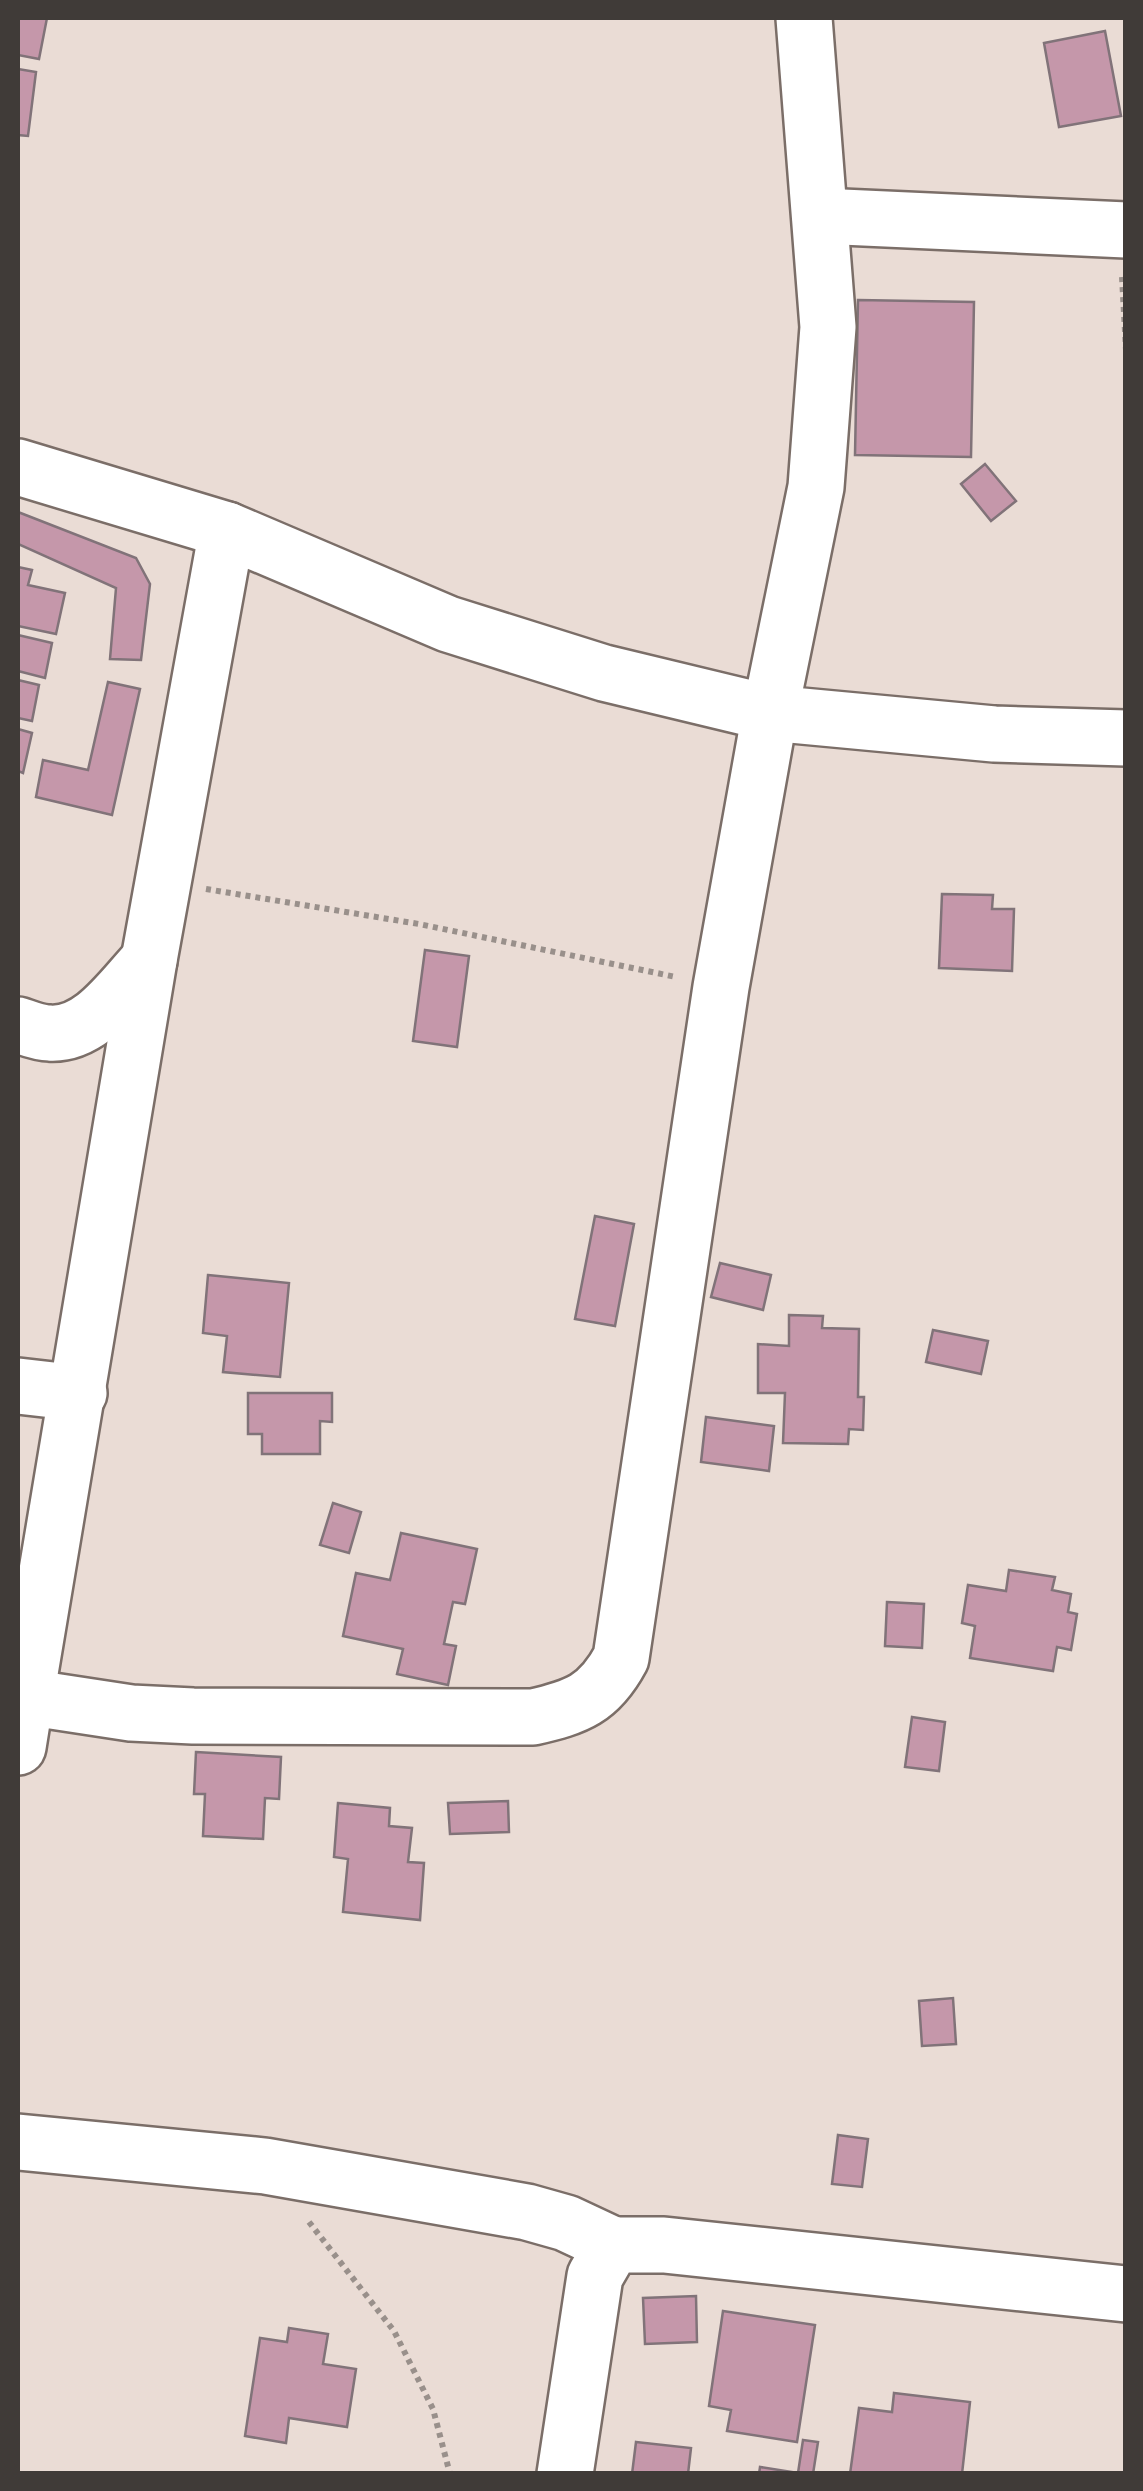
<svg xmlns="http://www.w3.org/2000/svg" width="1143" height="2491" viewBox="0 0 1143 2491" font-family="'Titillium Web',sans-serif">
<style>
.building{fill:#c597aa;stroke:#817379;stroke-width:2.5}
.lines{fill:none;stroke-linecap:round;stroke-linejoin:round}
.minor-casing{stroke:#7b6e68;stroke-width:60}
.path{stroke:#99908b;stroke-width:6;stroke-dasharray:5 5;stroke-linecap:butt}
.minor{stroke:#fff;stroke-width:55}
</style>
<rect width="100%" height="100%" fill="#eadcd5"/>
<g class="building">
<polygon points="18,18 47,18 39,59 18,55"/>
<polygon points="1105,31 1121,116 1059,127 1044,43"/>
<polygon points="18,69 36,72 28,136 18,135"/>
<polygon points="858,300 974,302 971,457 855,455"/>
<polygon points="985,464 1016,501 991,521 961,484"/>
<polygon points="18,512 136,558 150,584 141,660 110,659 116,588 18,544"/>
<polygon points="18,567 32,570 28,585 65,593 56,634 18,626"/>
<polygon points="18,635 52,643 45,678 18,671"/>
<polygon points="18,680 39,685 32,721 18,718"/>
<polygon points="108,682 140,689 112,815 36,797 43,760 88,770"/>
<polygon points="18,729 32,733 23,773 18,771"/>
<polygon points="942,894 993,895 992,909 1014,909 1012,971 939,968"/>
<polygon points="425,950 469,956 457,1047 413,1041"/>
<polygon points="595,1216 634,1224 615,1326 575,1319"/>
<polygon points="720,1263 771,1275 763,1310 711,1297"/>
<polygon points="208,1275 289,1283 280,1377 223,1372 227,1336 203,1333"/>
<polygon points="789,1315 823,1316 822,1328 859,1329 858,1397 864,1397 863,1430 849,1429 848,1444 783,1443 785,1393 758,1393 758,1344 789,1346"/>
<polygon points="933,1330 988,1341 981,1374 926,1362"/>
<polygon points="248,1393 332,1393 332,1422 320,1421 320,1454 262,1454 262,1434 248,1434"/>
<polygon points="706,1417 774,1426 769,1471 701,1462"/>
<polygon points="333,1503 361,1512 349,1553 320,1545"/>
<polygon points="401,1533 477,1549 465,1604 453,1602 444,1644 456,1646 448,1685 397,1674 403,1649 343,1636 356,1573 390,1580"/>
<polygon points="1009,1570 1055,1577 1052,1590 1071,1594 1068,1612 1077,1614 1071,1650 1057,1647 1053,1671 970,1658 975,1626 962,1623 968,1585 1006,1591"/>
<polygon points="887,1602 924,1604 922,1648 885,1646"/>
<polygon points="912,1717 945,1722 939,1771 905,1767"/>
<polygon points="196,1752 281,1757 279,1799 265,1798 263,1839 203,1836 205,1794 194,1794"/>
<polygon points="508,1801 509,1832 450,1834 448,1803"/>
<polygon points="338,1803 390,1808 389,1826 412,1828 408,1862 424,1863 420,1920 343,1912 348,1859 334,1857"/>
<polygon points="953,1998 956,2044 922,2046 919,2001"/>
<polygon points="838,2135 868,2139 862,2187 832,2184"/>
<polygon points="696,2296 697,2342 645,2344 643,2298"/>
<polygon points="723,2311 815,2325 797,2442 727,2431 731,2410 709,2406"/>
<polygon points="289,2328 328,2334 323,2364 356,2369 347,2427 289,2418 286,2443 245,2436 260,2338 287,2342"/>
<polygon points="894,2393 970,2402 962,2474 850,2474 859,2408 892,2412"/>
<polygon points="803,2440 818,2442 813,2474 759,2474 760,2467 798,2473"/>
<polygon points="636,2442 691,2448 688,2474 632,2474"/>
</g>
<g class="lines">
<g class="minor-casing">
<g id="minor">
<polyline points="820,216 1126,230"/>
<polyline points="18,467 227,530 448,624 604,673 770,713 994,734 1126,738"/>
<path d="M 18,1025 C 27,1028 39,1033 49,1033 C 92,1036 122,988 149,960"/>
<polyline points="18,1386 79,1393"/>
<polyline points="26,1697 149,960 227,530"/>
<path d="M 18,1747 L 26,1697 L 131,1713 L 193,1716 L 533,1717 C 577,1707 599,1699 621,1658 L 721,987 L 770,713 L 816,487 L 828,327 L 804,18"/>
<polyline points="18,2142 265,2166 527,2212 566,2223 613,2245"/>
<polyline points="565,2474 595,2276 613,2245 664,2245 1126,2294"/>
</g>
</g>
<g class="path">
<polyline points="1122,277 1126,350"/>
<polyline points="206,889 419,924 676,977"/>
<polyline points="309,2222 394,2331 433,2409 450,2474"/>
</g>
<use href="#minor" class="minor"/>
</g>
<rect width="1143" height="2491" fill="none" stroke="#403b38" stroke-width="40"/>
</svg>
